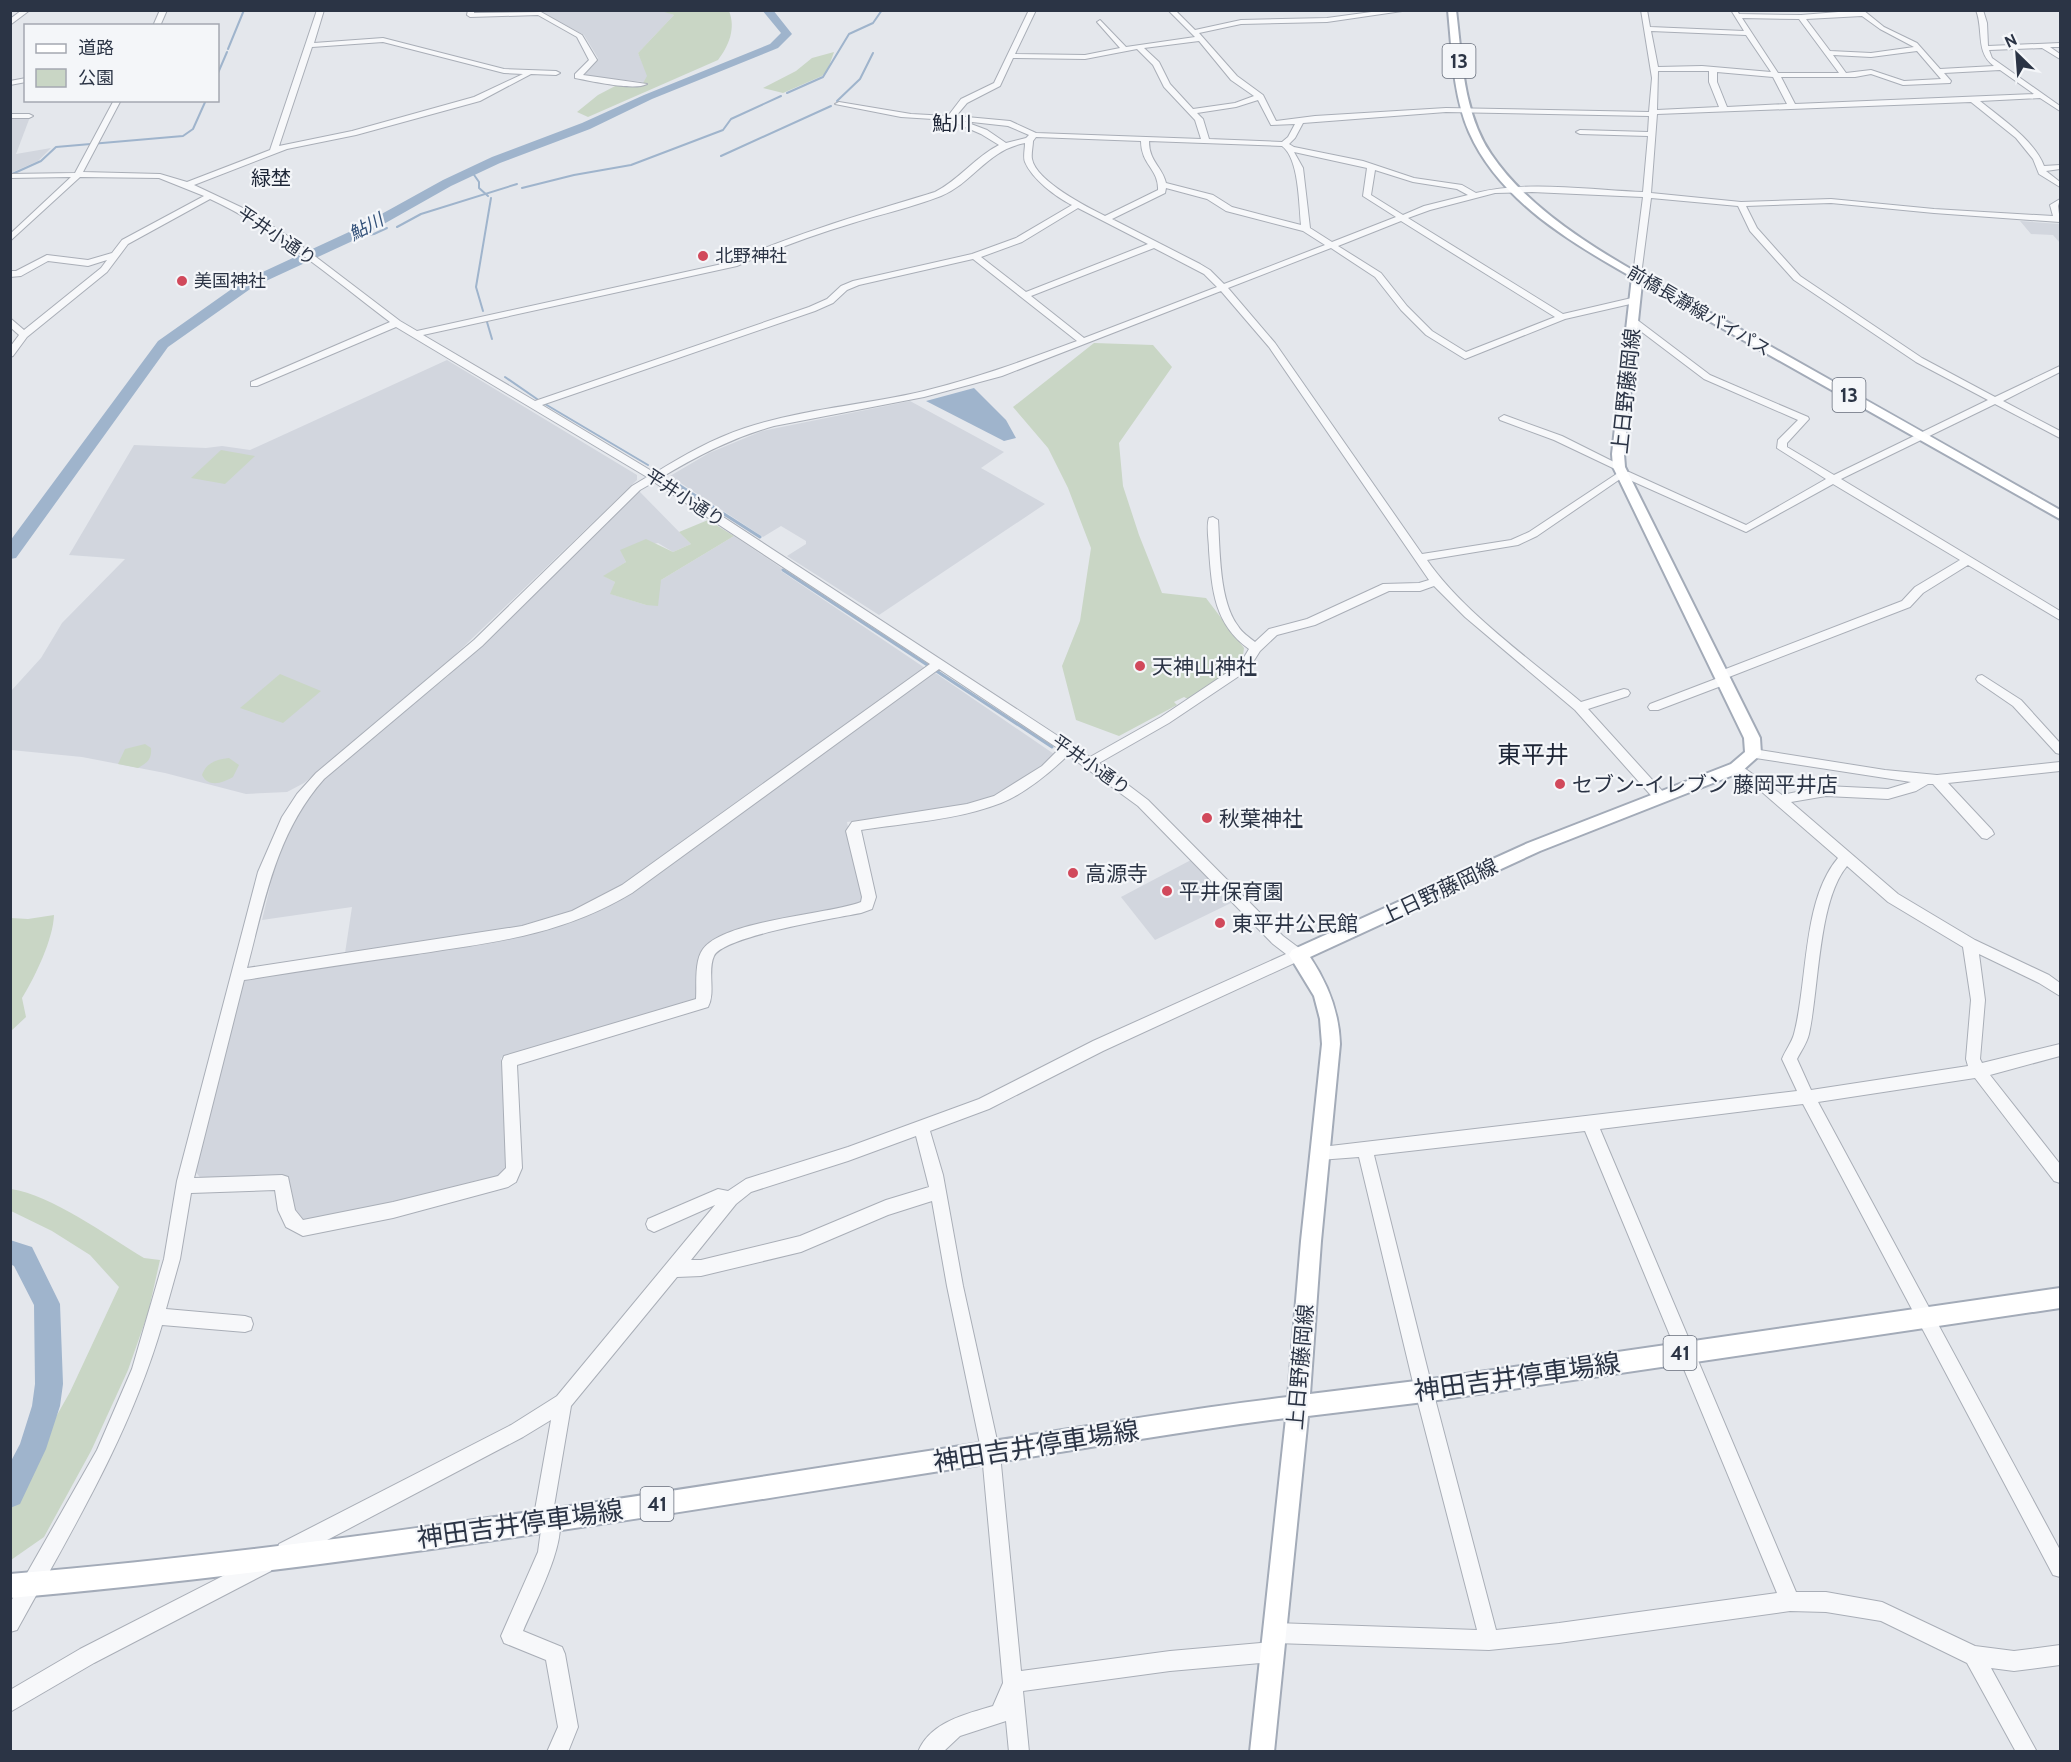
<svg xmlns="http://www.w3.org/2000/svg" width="2071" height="1762" viewBox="0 0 2071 1762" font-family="Cabin,'Noto Sans JP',sans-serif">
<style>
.built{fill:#d2d6de}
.green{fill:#c9d6c5}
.water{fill:#9fb4cc}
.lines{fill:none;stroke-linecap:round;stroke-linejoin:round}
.stream-far1{stroke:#9fb4cc;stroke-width:2}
.stream{stroke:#9fb4cc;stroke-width:3}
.river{fill:#9fb4cc;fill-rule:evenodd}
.minor-casing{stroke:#a9aeb7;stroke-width:2}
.major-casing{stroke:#a3abb8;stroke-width:4}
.minor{fill:#f7f8fa;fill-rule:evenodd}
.major{fill:#fff;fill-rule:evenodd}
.poi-dot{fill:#d1495b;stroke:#f4f6f9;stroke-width:2}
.labels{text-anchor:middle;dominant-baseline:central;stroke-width:4.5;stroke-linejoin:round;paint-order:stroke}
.far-water-label{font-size:18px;font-style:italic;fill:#34527a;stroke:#f4f6f9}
.far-street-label{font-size:18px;fill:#2b3445;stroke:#f4f6f9}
.far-poi-label{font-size:18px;fill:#2b3445;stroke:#f4f6f9;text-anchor:start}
.shield{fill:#f4f6f9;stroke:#676e7b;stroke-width:1.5}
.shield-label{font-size:20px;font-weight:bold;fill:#2b3445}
.far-quarter-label{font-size:20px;fill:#1d2536;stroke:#f4f6f9}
.street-label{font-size:21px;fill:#2b3445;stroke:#f4f6f9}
.poi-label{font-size:21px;fill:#2b3445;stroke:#f4f6f9;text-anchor:start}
.quarter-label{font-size:24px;fill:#1d2536;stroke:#f4f6f9}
.near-street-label{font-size:26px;fill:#2b3445;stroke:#f4f6f9}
</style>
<rect width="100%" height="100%" fill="#e4e7ec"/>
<g class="built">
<polygon points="661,10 674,15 638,53 648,76 644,82 585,76 584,75 598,58 584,35 539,11"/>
<polygon points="30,117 16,154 51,148 38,161 11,173 11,118"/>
<polygon points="2020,221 2060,224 2060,243 2053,235 2031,234"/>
<polygon points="447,360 637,475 637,480 432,677 304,783 287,792 246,794 165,773 82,757 11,750 11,691 41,658 62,623 125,559 69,555 134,445 206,448 222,446 250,450"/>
<polygon points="910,401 1004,452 981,468 1045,504 879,615 787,556 806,544 806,541 781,526 763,537 670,476 709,453 762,431"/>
<polygon points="639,491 691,544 673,552 658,543 621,551 626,562 604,576 615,582 611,594 646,605 661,580 734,536 783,569 781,571 925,668 617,891 592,905 522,926 345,953 352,907 262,920 276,862 295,813 324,777 447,677"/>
<polygon points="934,672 1054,754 1044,766 998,795 966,806 847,822 862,899 858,904 764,923 712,941 704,951 699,996 694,1001 501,1058 508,1162 505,1171 497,1178 478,1180 394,1205 306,1222 295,1219 286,1175 202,1180 195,1171 241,984 249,977 523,936 578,920 614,903"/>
<polygon points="1191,860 1231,903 1155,940 1121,897"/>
</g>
<g class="green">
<path d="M 661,11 L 729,11 C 736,28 729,46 718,60 L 588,117 L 577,112 L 598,95 L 619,84 L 642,85 L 647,76 L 638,53 L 674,15 Z"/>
<polygon points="834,52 827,72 822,76 783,93 763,88 796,71 812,58"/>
<polygon points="1094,343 1153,345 1172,367 1119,443 1123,486 1139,535 1162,593 1206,598 1244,648 1242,663 1188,699 1184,697 1174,702 1177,705 1119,736 1076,720 1062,666 1080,621 1091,548 1068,488 1048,448 1013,407"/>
<polygon points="221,450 255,456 225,484 191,478"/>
<polygon points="708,520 734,536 661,580 658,606 646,605 610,594 615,582 603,576 626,562 620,550 646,539 673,552 691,544 679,532"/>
<polygon points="280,674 321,691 283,723 240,708"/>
<path d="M 145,744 L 151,748 C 152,759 147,763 138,768 L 118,764 L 125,749 Z"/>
<path d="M 229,758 L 239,765 L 233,777 C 223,783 208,788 202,775 C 206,763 217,759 229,758 Z"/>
<path d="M 54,915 C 53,940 35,977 22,998 L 26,1017 L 11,1031 L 11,918 L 28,919 Z"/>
<path d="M 11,1189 C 52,1195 107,1236 144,1258 L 160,1260 L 148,1313 L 128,1370 L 91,1451 L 44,1537 L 11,1560 L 11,1507 L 40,1445 L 70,1392 L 119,1287 L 90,1255 L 52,1231 L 11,1211 Z"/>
</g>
<polygon class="water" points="974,388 1006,420 1016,438 1004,441 926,401"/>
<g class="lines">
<g class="stream-far1">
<polyline points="228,49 244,10"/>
<polyline points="218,73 227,52"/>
<polyline points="787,93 823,77 849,34 873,23 882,10"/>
<polyline points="837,101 860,79 873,53"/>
<polyline points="721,156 831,106"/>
<polyline points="472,172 479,182 479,188 488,196"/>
<polyline points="10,175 41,161 56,147 183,136 193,129 206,100"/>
<polyline points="522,188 574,175 631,165 723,130 731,119 781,96"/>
<polyline points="397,227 421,214 517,184"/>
<polyline points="344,240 374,234 387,228"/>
<polyline points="483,311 476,287 491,198"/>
<polyline points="487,322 492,339"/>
<polyline points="505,377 537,399"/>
<polyline points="545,404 648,465"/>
<polyline points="671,480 677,484"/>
</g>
<g class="stream">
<polyline points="674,482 760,537"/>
<polyline points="783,570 1052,747"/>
</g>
<g class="river">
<polygon points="762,10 773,10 792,34 778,48 652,99 590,129 500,163 451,186 359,238 253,287 168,347 16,558 10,559 10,541 158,341 243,281 349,232 443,180 492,157 582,123 644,95 770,44 781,33"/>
<polygon points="10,1240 32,1247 60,1304 63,1384 60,1406 46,1449 20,1504 10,1508 10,1463 20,1444 32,1406 35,1384 34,1305 14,1266 10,1264"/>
</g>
<g class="minor-casing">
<g id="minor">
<polygon points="22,10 30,10 10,25 10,19"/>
<polygon points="160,10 167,10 160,26 153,26"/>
<path d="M 317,10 L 324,10 L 314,43 L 383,38 L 504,69 L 556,71 L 560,73 L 556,75 L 531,74 L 480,101 L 356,135 L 287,149 L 194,185 L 247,210 L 291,238 L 400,321 L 417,331 L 731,262 C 797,233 866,213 935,192 C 959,180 975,157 999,145 L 981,134 L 949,120 L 901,117 L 835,104 L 839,102 L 911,114 L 948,116 L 961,99 L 994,83 L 1029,10 L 1036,10 L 1015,54 L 1085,55 L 1120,48 L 1097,22 L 1100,20 L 1126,47 L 1195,37 L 1168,10 L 1175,10 L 1195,30 L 1241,20 L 1327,18 L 1386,10 L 1409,10 L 1327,22 L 1241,24 L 1199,33 L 1237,76 L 1263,95 L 1276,121 L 1315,116 L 1446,108 L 1649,112 L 1652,78 L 1641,10 L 1647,10 L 1650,27 L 1744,31 L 1731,10 L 1737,10 L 1739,14 L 1801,15 L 1863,10 L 1884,27 L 1917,43 L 1940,69 L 1994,66 C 1975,52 1984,31 1976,10 L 1983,10 L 1987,23 L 1988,46 L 2060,43 L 2060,47 L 2050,47 L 2060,54 L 2060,59 L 2042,48 L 1989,50 L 1992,58 L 2060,106 L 2060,111 L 2040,98 L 1980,101 C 2002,119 2034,140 2044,166 L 2060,165 L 2060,169 L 2046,171 L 2060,182 L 2060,187 L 2039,174 L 2033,159 L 2016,138 L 1971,102 L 1657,114 L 1651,193 L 1741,202 L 1831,199 L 1934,209 L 2053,216 L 2050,205 L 2060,199 L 2058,206 L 2060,222 L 1934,213 L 1831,203 L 1746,206 L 1757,228 L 1800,276 L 1922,358 L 1995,397 L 2060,366 L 2060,372 L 2003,401 L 2060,431 L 2060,438 L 1995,404 L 1841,479 L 2060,611 L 2060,620 L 1968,565 L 1923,593 L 1910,607 L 1729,677 L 1731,680 L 1729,683 L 1658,710 L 1650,710 L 1648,707 L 1650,704 L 1718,678 L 1716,675 L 1718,672 L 1902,601 L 1915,587 L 1960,560 L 1833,484 L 1746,532 L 1623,477 L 1537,536 L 1518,545 L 1427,560 C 1463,612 1531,660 1581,702 L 1624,689 L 1628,690 L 1630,693 L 1628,696 L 1588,709 L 1666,795 L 1667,798 L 1666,801 L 1656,801 L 1575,710 L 1465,617 L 1434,586 L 1420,591 L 1389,591 L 1315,625 L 1277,635 L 1260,651 L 1248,670 L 1169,723 L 1099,763 L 1148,800 L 1283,936 L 1303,951 L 1305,955 L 1303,959 L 1103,1051 L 989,1109 L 930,1131 L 943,1175 L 963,1286 L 1000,1454 L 1021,1671 L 1170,1651 L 1272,1642 L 1279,1645 L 1282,1652 L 1279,1659 L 1272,1662 L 1170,1671 L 1023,1691 L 1029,1752 L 1009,1752 L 1006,1721 L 960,1736 L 943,1752 L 918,1752 C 930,1722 966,1714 993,1706 L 1003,1683 L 982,1454 L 947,1286 L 932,1201 L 888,1215 L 801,1252 L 701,1276 L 677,1277 L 571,1406 L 553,1512 L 558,1513 C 569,1540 534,1604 523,1631 L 562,1647 L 565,1654 L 578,1727 L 568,1752 L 547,1752 L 558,1727 L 546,1660 L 504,1643 L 501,1636 L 538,1552 L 541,1530 L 535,1528 L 533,1521 L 551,1420 L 523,1437 L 293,1558 L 286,1560 L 279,1558 L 277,1551 L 279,1544 L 511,1425 L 557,1396 L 715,1205 L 654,1232 L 648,1229 L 646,1224 L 648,1219 L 718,1189 L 728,1191 L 746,1179 L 848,1147 L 979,1099 L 1093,1041 L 1286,954 L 1273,944 L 1138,806 L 1068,755 C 1051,772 1024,794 1001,803 C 957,820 907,823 861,830 L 876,897 L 872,909 L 861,913 C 836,918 724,936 714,956 C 707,971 716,992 708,1007 L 517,1065 L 522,1168 L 516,1182 L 508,1187 L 393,1218 L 303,1236 L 286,1227 L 278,1210 L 275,1190 L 191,1193 L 180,1259 L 166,1309 L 245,1316 L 251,1318 L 253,1324 L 251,1330 L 245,1332 L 162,1325 C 130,1435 72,1530 17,1630 L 10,1632 L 10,1603 L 97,1450 L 132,1369 L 164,1259 L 177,1181 L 258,872 L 282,817 L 297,794 L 316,773 L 474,640 L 632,486 L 647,477 L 396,327 L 257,386 L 251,386 L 251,382 L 390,322 C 332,278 277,230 210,199 L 128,244 L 107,272 L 27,337 L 13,356 L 10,357 L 10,347 L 19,335 L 10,327 L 10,318 L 24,330 L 101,268 L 107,260 L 88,266 L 48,261 L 21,276 L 10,277 L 10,271 L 16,271 L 47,255 L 88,260 L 112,253 L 122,240 L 204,196 L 159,178 L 80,177 L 10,241 L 10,234 L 71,177 L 10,178 L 10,174 L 75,173 L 114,100 L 121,100 L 83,172 L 160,174 L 187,182 L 270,150 ZM 1862,16 L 1880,29 L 1914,47 L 1871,53 L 1830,51 L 1806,19 ZM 1742,18 L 1799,19 L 1839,73 L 1778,73 ZM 1651,31 L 1746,35 L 1771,72 L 1702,66 L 1658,67 ZM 1199,41 L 1231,80 L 1254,96 L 1235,103 L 1193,109 L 1170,84 L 1159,62 L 1144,48 ZM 383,42 L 504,73 L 523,74 L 474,97 L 352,131 L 279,146 L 312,47 ZM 1137,49 L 1153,65 L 1164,87 L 1195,120 L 1201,139 L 1036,133 L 1010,121 L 956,116 L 967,103 L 1000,86 L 1013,58 L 1085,59 ZM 1917,51 L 1941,79 L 1904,81 L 1871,70 L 1846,73 L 1833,55 L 1871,57 ZM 2000,70 L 2034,94 L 1795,104 L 1781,77 L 1855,77 L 1871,74 L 1903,85 L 1950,83 L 1951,81 L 1944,73 ZM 1658,71 L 1709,71 L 1709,82 L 1719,107 L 1657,110 ZM 1717,72 L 1773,77 L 1787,104 L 1727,107 L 1717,82 ZM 1258,100 L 1271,125 L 1295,124 L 1288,137 L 1282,142 L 1209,139 L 1203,119 L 1197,113 L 1236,107 ZM 1446,112 L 1649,116 L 1648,132 L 1580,130 L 1576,132 L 1580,134 L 1648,136 L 1643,192 C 1590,190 1527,180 1476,193 L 1462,185 L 1414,178 L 1363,161 L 1294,147 L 1289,144 L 1295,138 L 1303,123 ZM 963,121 L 1008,126 L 1029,135 L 1026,138 L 1006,143 L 987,130 ZM 1036,137 L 1141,141 C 1141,165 1159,169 1158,190 L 1105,216 C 1087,207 1036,181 1032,159 C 1031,154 1033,146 1033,141 ZM 1149,141 L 1282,146 C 1299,158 1299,204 1301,225 L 1232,207 L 1213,195 L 1166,183 C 1162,166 1149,162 1149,141 ZM 1025,143 C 1025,149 1023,157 1025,162 C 1032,179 1056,197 1072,205 L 1016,238 L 972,254 L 853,281 L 841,286 L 827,299 L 809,307 L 535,401 L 423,335 L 737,266 C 775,249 813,235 853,223 C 882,214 913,207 941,196 C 974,182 987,150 1025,143 ZM 1294,152 L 1367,168 L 1363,196 L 1396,217 L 1332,242 L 1310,228 L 1303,168 ZM 1375,170 L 1413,182 L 1457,189 L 1468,195 L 1424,206 L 1403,215 L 1371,195 ZM 1166,188 L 1207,199 L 1226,211 L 1303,231 L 1325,245 L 1224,284 L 1210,270 L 1200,264 L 1112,219 L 1165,193 ZM 1532,192 L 1643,197 L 1633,275 L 1637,278 L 1641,275 L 1651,198 L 1738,206 L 1750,231 L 1794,280 L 1916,362 L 1988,400 L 1834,475 L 1787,447 L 1787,443 L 1809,419 L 1808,417 L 1710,375 L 1636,319 L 1630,319 L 1630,323 L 1704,379 L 1798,420 L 1778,440 L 1777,448 L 1826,479 L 1746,525 L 1629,472 L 1621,471 L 1529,532 L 1511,540 L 1422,554 L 1275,343 L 1228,288 L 1331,248 L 1375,277 L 1401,310 L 1426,335 L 1465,359 L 1565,319 L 1639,302 L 1639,298 L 1636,297 L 1563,314 L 1408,218 L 1430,210 L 1495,193 ZM 1078,208 L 1148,244 L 1026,292 L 981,257 L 1022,242 ZM 1401,221 L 1555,317 L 1466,352 L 1432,331 L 1407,306 L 1381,273 L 1338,246 ZM 1154,248 L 1204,274 L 1217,287 L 1084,338 L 1031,296 ZM 973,259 L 1077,341 C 1026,360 977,378 924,391 C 865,405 802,409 745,428 C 712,439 684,455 655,473 L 542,405 L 815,311 L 833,303 L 847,290 L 859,285 ZM 1221,291 L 1269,347 L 1429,580 L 1419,583 L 1383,584 L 1307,619 L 1269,629 L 1255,642 C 1249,637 1242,633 1238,626 C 1219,601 1220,550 1218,520 L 1213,517 L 1209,518 C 1206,527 1209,540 1209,550 C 1212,590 1214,624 1249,649 L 1240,664 L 1161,717 L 1090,757 L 662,477 C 699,455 732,438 774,426 L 924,397 L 1002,376 ZM 654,482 L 930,664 L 622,885 L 572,911 L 522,926 L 247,968 C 265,900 276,833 324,779 L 482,646 L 640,490 ZM 939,669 L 1059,749 L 1042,766 L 994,796 L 967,804 L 852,822 L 846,831 L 862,897 L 861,902 C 826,915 725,920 703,949 C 694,961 697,985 696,999 L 504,1056 L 502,1061 L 506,1168 L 498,1176 L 393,1202 L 303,1220 L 295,1210 L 288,1177 L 282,1175 L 194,1178 L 244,980 C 302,971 359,962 417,954 C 496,942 562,935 632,893 ZM 916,1136 L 929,1187 L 886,1200 L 800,1236 L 701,1260 L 691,1260 L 736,1204 L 751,1192 L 848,1161 Z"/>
<path d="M 468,10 L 474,10 L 474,13 L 541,12 L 582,35 L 597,60 L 583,75 L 647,84 C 634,91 591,81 575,78 L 575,74 L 589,60 L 577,37 L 538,15 L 470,17 L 467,15 Z"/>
<polygon points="26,78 26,82 10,85 10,81"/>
<polygon points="10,114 29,114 33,116 29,118 10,118"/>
<polygon points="1504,415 1562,436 1624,467 1619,470 1615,469 1554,440 1500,420 1499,418"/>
<polygon points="1982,675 2021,700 2060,743 2060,754 2056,753 2013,706 1978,682 1976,679 1978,676"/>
<path d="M 1753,749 L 1885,770 L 1937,775 L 2060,762 L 2060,771 L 1948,783 L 1992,830 L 1994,834 L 1987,839 L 1982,838 L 1933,784 L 1928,784 L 1916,791 L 1888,799 L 1826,796 L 1791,802 L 1898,894 L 1975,940 L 2049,975 L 2060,983 L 2060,996 L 2039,983 L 1979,954 L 1985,1000 L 1980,1059 L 1982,1063 L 2060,1044 L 2060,1056 L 1990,1075 L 2060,1164 L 2060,1183 L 2054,1181 L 1975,1078 L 1818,1102 L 2060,1550 L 2060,1577 L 2053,1575 L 1803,1104 L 1600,1129 L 1796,1592 L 1826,1592 L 1882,1602 L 1975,1646 L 2014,1651 L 2060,1645 L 2060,1665 L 2014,1671 L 1991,1668 L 2037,1752 L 2016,1752 L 1967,1663 L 1881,1621 L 1826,1612 L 1790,1611 L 1559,1643 L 1489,1650 L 1275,1643 L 1268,1640 L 1265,1633 L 1268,1626 L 1275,1623 L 1477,1630 L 1415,1391 L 1359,1157 L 1319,1160 L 1313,1158 L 1311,1153 L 1313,1148 L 1797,1091 L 1782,1059 C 1785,1051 1792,1042 1794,1034 C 1808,982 1802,900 1838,858 L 1762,792 L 1730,768 L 1732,765 L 1740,765 L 1782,795 L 1826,786 L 1888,789 L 1911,782 L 1749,757 L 1747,754 ZM 1847,866 L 1888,902 L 1963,947 L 1971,1000 L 1966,1059 L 1968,1066 L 1811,1090 L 1797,1059 C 1801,1051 1807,1043 1809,1034 C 1819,989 1818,900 1847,866 ZM 1585,1131 L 1777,1593 L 1559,1623 L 1496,1630 L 1433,1391 L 1374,1155 Z"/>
<polygon points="264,1555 271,1557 273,1564 271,1571 94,1663 10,1712 10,1690 80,1649"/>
</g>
</g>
<g class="major-casing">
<path id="major" d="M 1448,10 L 1456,10 C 1462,58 1463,113 1491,154 C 1543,232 1664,286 1745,332 C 1850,391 1955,450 2060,510 L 2060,519 L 1642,283 L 1624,454 L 1625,467 L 1760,738 L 1761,754 L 1741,772 L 1540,851 L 1310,957 C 1328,984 1339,1012 1340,1044 L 1321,1241 L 1310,1394 L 1424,1380 L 2060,1288 L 2060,1308 L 1424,1402 L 1308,1416 L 1274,1752 L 1250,1752 L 1286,1418 C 1181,1431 1077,1450 972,1466 C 653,1516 333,1570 10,1598 L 10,1574 C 334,1547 654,1493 974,1444 C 1079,1428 1183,1409 1288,1397 L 1301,1241 L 1322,1044 L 1320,1019 L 1314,996 L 1289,955 L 1292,950 L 1528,843 L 1731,764 L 1745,752 L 1744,738 L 1613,467 L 1612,454 L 1632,277 C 1570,242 1499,200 1469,132 C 1453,95 1452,51 1448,10 Z"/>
</g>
<use href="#minor" class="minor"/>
<use href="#major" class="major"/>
</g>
<g class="poi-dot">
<circle cx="703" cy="256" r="6"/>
<circle cx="182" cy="281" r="6"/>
<circle cx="1140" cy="666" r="6"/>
<circle cx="1560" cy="784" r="6"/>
<circle cx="1207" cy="818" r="6"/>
<circle cx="1073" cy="873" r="6"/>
<circle cx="1167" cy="891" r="6"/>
<circle cx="1220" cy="923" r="6"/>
</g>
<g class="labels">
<g class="far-water-label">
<text transform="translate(366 227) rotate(-28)">鮎川</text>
</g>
<g class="far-street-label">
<text transform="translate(277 236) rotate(34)">平井小通り</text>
<text transform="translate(1699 311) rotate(30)">前橋長瀞線バイパス</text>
<text transform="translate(685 498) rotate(33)">平井小通り</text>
<text transform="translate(1091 765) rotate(35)">平井小通り</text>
</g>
<g class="far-poi-label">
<text x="715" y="256">北野神社</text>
<text x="194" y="281">美国神社</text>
</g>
<g class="shield">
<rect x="1442.5" y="44" width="33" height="34" rx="4.5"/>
<rect x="1832.5" y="378" width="33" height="34" rx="4.5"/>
<rect x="1663.5" y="1336" width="33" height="34" rx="4.5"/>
<rect x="640.5" y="1487" width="33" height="34" rx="4.5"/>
</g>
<g class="shield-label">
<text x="1459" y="61">13</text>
<text x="1849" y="395">13</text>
<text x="1680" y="1353">41</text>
<text x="657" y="1504">41</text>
</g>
<g class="far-quarter-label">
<text x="952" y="123">鮎川</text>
<text x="271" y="178">緑埜</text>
</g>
<g class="street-label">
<text transform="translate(1626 391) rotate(-84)">上日野藤岡線</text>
<text transform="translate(1439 891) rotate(-25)">上日野藤岡線</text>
<text transform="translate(1300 1367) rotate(-85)">上日野藤岡線</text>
</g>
<g class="poi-label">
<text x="1152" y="666">天神山神社</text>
<text x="1572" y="784">セブン‐イレブン 藤岡平井店</text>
<text x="1219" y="818">秋葉神社</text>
<text x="1085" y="873">高源寺</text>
<text x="1179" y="891">平井保育園</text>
<text x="1232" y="923">東平井公民館</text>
</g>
<g class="quarter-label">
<text x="1533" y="754">東平井</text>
</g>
<g class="near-street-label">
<text transform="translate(1517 1377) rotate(-8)">神田吉井停車場線</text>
<text transform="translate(1036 1446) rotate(-9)">神田吉井停車場線</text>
<text transform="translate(520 1524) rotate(-8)">神田吉井停車場線</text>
</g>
</g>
<rect width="2071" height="1762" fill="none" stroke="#2b3445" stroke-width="24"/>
<rect x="24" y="24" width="195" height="78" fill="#f4f6f9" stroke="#a4a8b1" stroke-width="1.5"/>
<rect x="36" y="44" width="30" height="9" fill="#ffffff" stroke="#a4a8b1" stroke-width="1.5"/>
<text x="78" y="54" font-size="18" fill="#2b3445">道路</text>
<rect x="36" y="69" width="30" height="18" fill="#c9d6c5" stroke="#a4a8b1" stroke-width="1.5"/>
<text x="78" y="84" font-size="18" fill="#2b3445">公園</text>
<g transform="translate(2017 54) rotate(335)" stroke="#f4f6f9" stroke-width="4.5" paint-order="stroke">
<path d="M0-4.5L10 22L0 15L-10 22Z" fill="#2b3445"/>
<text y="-9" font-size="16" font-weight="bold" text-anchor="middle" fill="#2b3445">N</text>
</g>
</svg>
